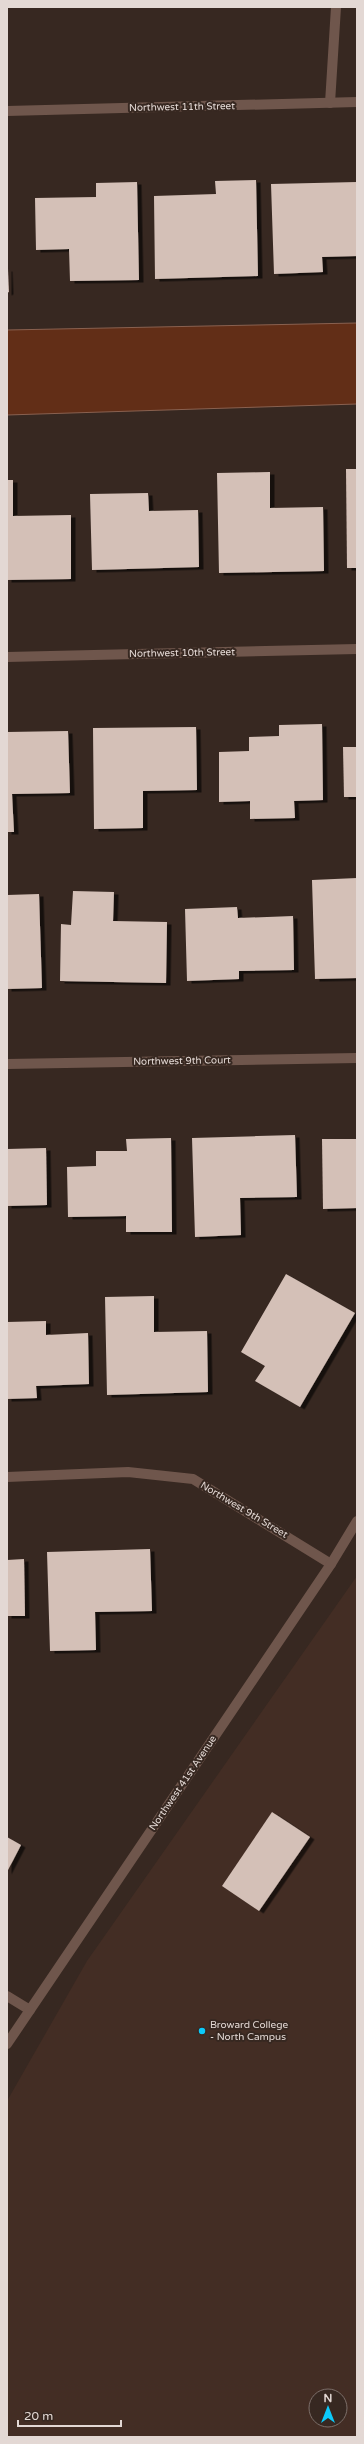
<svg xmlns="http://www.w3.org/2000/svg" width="364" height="2444" viewBox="0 0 364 2444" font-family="'Varela Round',sans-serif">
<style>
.built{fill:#432d24;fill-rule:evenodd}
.water{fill:#622e17;stroke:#896150}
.building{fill:#d4c0b7;filter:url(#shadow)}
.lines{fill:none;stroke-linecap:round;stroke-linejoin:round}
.lane{stroke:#6f564c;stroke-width:10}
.street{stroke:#6f564c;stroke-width:10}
.poi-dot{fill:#0ccafa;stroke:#372821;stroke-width:1.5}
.labels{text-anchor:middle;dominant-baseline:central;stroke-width:4;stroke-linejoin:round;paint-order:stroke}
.street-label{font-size:10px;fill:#e3d8d4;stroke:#372821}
.poi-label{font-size:10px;fill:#e3d8d4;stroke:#372821;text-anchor:start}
</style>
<defs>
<filter id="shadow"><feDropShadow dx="4.5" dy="2.5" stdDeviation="0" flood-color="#0009"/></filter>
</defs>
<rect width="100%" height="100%" fill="#372821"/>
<path class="built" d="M 357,1576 L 357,2437 L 7,2437 L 7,2101 L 87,1961 ZM 316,2396 L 340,2396 L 340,2420 L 316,2420 Z"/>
<polygon class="water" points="357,323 357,404 7,415 7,330"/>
<g class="building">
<polygon points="256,180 258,276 155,279 154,196 216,194 215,181"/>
<polygon points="137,182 139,280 70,281 69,249 36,250 35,198 96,197 96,183"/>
<polygon points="357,182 357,256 322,257 323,272 274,274 271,184"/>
<polygon points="7,269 8,269 9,292 7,293"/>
<polygon points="346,469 357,469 357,568 347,568"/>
<polygon points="270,472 270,508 323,507 324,571 219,573 217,473"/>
<polygon points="7,480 13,480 13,516 71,515 71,579 7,580"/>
<polygon points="148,493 149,511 198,510 199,567 92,570 90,494"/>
<polygon points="322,724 323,800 294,801 295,818 250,819 250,801 219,802 219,752 249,751 249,737 279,736 279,725"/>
<polygon points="196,727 197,790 143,791 143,828 94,829 93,728"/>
<polygon points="68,731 70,793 12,794 14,832 7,832 7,732"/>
<polygon points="343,747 357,747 357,797 344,797"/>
<polygon points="357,878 357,978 315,979 312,880"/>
<polygon points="73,891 114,892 113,921 167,922 166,983 60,981 61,924 71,925"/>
<polygon points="39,894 42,988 7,989 7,895"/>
<polygon points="237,907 238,918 293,916 294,970 239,971 239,979 187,981 185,909"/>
<polygon points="295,1135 297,1197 240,1198 241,1235 195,1237 192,1138"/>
<polygon points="171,1138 172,1232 126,1232 126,1216 68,1217 67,1167 96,1166 96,1151 127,1151 126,1139"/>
<polygon points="322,1139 357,1139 357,1208 323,1209"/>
<polygon points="46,1148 47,1205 7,1206 7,1149"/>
<polygon points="286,1274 355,1313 300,1407 255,1381 265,1366 241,1352"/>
<polygon points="154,1296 154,1332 207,1331 208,1392 107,1395 105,1297"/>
<polygon points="46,1321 46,1335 88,1333 89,1384 36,1386 37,1398 7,1399 7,1322"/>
<polygon points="150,1549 152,1611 95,1612 96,1650 50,1651 47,1552"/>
<polygon points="24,1559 25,1616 7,1616 7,1560"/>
<polygon points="272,1812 310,1837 259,1911 222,1886"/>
<polygon points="7,1837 21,1845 7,1872"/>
</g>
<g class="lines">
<polyline class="lane" points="330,103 336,7"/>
<g class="street">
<polyline points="7,111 357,102"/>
<polyline points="7,657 357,649"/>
<polyline points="7,1064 357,1058"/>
<polyline points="7,1477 128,1472 193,1479 331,1564"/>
<polyline points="7,1996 30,2010"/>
<polyline points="7,2044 331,1564 357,1521"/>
</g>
</g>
<circle class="poi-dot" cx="202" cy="2031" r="4"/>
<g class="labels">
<g class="street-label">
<text transform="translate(182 107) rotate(-1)">Northwest 11th Street</text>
<text transform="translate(182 653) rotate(-1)">Northwest 10th Street</text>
<text transform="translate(182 1061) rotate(-1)">Northwest 9th Court</text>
<text transform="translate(244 1510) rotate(31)">Northwest 9th Street</text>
<text transform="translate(183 1783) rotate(-56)">Northwest 41st Avenue</text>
</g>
<g class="poi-label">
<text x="210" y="2025">Broward College<tspan x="210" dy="12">- North Campus</tspan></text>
</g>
</g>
<rect width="364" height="2444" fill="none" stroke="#e3d8d4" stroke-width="16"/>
<g transform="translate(328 2408)"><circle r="19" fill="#372821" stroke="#7c6e69"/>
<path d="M0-3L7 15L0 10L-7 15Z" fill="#0ccafa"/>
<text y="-6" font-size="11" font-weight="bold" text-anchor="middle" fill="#e3d8d4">N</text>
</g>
<path d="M18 2420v6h103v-6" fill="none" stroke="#e3d8d4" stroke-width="2"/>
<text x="24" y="2420" font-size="12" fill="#e3d8d4" stroke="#372821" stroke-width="3" paint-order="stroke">20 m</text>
</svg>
